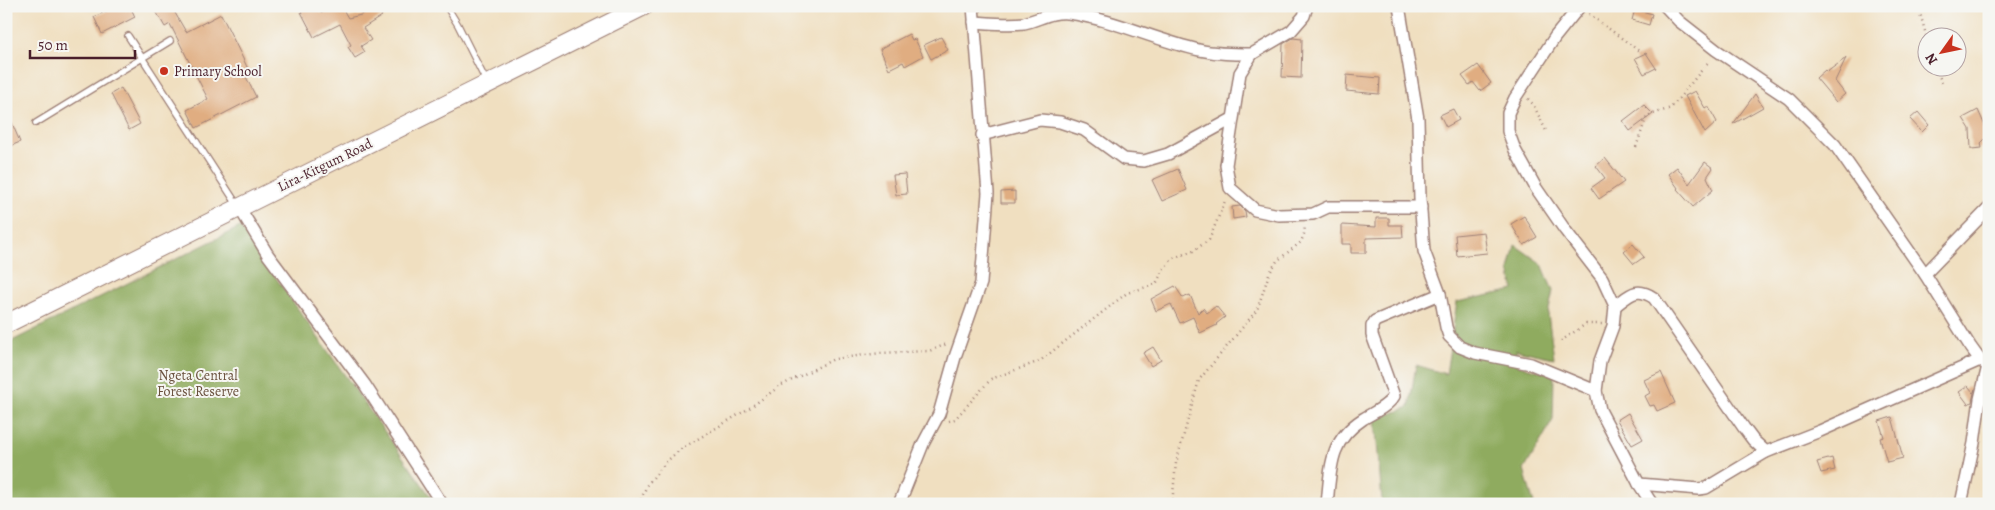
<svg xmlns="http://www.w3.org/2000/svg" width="1995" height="510" viewBox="0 0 1995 510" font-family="Alegreya,serif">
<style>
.forest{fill:#8fab5e;stroke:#6c6544}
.building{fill:#e0ad81}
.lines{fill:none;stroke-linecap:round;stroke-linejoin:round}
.service-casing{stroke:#9d7f76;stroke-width:8}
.minor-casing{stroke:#9d7f76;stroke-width:14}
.primary-casing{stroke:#9d7f76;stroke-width:20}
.path{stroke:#9d7f76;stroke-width:2.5;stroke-dasharray:1 4;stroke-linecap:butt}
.service{stroke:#fff;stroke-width:5.5}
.minor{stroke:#fff;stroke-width:11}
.primary{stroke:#fff;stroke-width:18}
.poi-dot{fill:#c8321e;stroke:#f6f6f2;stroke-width:2}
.labels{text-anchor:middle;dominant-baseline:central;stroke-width:4;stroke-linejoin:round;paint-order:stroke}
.poi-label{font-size:14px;fill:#4a1f2b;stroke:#f6f6f2;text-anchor:start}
.street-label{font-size:14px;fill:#4a1f2b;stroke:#f6f6f2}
.park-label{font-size:14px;fill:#6a513e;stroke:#f6f6f2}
</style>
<rect width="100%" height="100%" fill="#f6f6f2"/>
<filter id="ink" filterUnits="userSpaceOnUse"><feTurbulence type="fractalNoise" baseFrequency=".02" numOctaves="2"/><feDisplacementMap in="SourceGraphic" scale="10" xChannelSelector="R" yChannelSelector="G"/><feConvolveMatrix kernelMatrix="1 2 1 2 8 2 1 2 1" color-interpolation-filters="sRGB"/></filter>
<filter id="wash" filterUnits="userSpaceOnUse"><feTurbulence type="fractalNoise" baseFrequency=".0096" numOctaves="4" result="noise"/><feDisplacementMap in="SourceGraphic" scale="20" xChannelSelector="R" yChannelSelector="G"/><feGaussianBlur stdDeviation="1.12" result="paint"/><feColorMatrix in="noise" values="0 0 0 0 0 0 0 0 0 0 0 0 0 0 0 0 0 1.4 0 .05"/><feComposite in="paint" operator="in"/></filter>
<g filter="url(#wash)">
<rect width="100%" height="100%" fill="#f0dfc0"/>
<g class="forest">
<polygon points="240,227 436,504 6,504 6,344"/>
<polygon points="1515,245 1542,264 1553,291 1548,314 1554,358 1516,350 1517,365 1554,375 1553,420 1524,470 1534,504 1384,504 1382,501 1375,420 1409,407 1416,365 1446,374 1457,302 1514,290 1509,270"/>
</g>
<g id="blocks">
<g class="building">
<polygon points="117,6 130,6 135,17 102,34 94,17"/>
<polygon points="153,6 171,6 186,32 221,14 250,73 245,75 256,97 196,128 187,110 208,99 170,24 165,27"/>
<polygon points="312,6 317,6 321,13 330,8 329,6 341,6 348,18 361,15 376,6 382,16 363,28 371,40 361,46 365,52 355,58 348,47 351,45 340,24 314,37 301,12"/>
<polygon points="1635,9 1652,14 1649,25 1632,20"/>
<polygon points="909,34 912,40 915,39 923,56 905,66 903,62 889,69 880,49"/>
<polygon points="941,37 948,50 931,59 924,45"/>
<polygon points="1293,38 1302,39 1301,78 1282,77 1283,44"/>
<polygon points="1646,53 1656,68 1644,74 1635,58"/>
<polygon points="1846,58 1835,81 1845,94 1836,102 1816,78 1825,70 1827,72"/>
<polygon points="1478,65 1491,83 1480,91 1473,82 1469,85 1462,76"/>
<polygon points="1347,75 1380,78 1379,94 1346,91"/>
<polygon points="121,88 140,124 129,130 111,94"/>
<polygon points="1695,91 1705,108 1708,106 1717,122 1705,133 1685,96"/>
<polygon points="1755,94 1763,107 1733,124"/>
<polygon points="1644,105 1653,114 1630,131 1623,121"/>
<polygon points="6,109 20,142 6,148"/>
<polygon points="1453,109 1459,120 1446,127 1440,115"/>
<polygon points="1978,110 1989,135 1981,143 1982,148 1971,149 1970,129 1963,118"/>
<polygon points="1918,112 1929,125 1922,132 1910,119"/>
<polygon points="1605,158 1624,182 1599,199 1591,188 1605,178 1596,166"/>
<polygon points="1705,162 1713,168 1707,177 1713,190 1693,207 1677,189 1678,188 1668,174 1677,167 1689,184"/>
<polygon points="1178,169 1187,190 1162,201 1152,180"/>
<polygon points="905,174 907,194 896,195 893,175"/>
<polygon points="1015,191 1015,203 1001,203 1001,192"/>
<polygon points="1240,206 1245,211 1246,217 1233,219 1232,207"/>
<polygon points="1524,216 1537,237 1524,245 1511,224"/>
<polygon points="1376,218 1389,218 1389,225 1402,225 1403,237 1366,238 1366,253 1351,253 1351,244 1342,244 1342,225 1376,227"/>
<polygon points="1484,232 1487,253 1457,256 1455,235"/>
<polygon points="1633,244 1644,257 1634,264 1624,252"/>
<polygon points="1175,286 1183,298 1190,295 1198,313 1203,308 1207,313 1216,306 1225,317 1216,324 1217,325 1200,333 1193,317 1180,323 1171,304 1156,311 1151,299"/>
<polygon points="1153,347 1161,360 1151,366 1143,353"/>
<polygon points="1661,372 1675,403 1657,411 1654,405 1650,406 1645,396 1650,393 1644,380"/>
<polygon points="1968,386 1974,393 1972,402 1968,404 1959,392"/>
<polygon points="1628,413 1643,439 1632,445 1617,420"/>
<polygon points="1892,417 1903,458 1887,462 1880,438 1884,437 1879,421"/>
<polygon points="1832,458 1835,470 1821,473 1817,462"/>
</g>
</g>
</g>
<g filter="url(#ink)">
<use href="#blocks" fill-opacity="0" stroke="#9d7f76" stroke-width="1"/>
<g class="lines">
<g class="service-casing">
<g id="service">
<polyline points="447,7 458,25 487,83"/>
<polyline points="128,36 238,206"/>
<polyline points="36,123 170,41"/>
</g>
</g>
<g class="minor-casing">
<g id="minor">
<polyline points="1307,6 1304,16 1291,31 1252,54 1240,73 1226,165 1230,188 1255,210 1279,215 1313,214 1328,207 1421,207"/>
<polyline points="1399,6 1418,119 1420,199 1424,251 1440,294 1446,327 1449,336 1460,347 1475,353 1531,364 1596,391"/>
<polyline points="1580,6 1555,37 1515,98 1508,113 1508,131 1515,150 1536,188 1565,230 1602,278 1615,306 1613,326 1600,361 1596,391 1600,410 1639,484 1652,504"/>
<polyline points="1665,6 1679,21 1716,50 1789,99 1835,145 1925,274 1970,346 1980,360 1989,367"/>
<path d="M 974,22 C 991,23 1007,25 1024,23 C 1039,20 1051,11 1068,13 C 1113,19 1155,40 1199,50 C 1217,54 1234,54 1252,54"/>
<polyline points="982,135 1040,120 1060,122 1084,130 1124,159 1144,161 1168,154 1232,119"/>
<polyline points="239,207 268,255 365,385 442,504"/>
<polyline points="1925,274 1989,208"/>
<path d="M 1615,306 C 1630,295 1636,286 1654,298 L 1744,428 L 1753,440 L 1766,452 L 1820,431 L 1980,360"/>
<polyline points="1639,484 1699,489 1706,488 1766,452"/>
<polyline points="899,504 923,444 939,414 955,357 981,283 988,193 973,6"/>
<path d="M 1327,504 C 1331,467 1329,441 1363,419 C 1374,412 1387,407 1394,396 L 1372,335 L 1372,326 L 1375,321 L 1440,294"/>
<polyline points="1961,504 1974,443 1980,399 1988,366"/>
</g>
</g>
<g class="primary-casing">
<polyline id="primary" points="6,324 644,6"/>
</g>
<g class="path">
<polyline points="1918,6 1928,42"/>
<polyline points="1589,14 1639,51"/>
<polyline points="1936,68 1943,86"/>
<polyline points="1528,99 1533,104 1547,133"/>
<polyline points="1636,147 1647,116 1671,108 1710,60"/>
<polyline points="1561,341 1586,324 1602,324"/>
<polyline points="949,421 955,419 991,379 1040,361 1127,293 1156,284 1164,268 1173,258 1193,251 1209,240 1225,201"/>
<polyline points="639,504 647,485 667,461 681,449 748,409 780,386 834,359 881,353 929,351 947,344"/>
<polyline points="1172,504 1176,463 1199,380 1257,310 1269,274 1277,261 1301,242 1304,234 1305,226"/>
</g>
<use href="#service" class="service"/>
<use href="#minor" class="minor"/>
<use href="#primary" class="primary"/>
</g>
</g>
<circle class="poi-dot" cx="164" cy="71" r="5"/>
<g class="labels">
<g class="poi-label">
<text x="174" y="71">Primary School</text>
</g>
<g class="street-label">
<text transform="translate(325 165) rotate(-26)">Lira-Kitgum Road</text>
</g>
<g class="park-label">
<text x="198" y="375">Ngeta Central<tspan x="198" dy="16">Forest Reserve</tspan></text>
</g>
</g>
<rect width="1995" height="510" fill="none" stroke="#f6f6f2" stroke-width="25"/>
<g transform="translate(1942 52) rotate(237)"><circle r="24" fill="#f6f6f2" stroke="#b1a0a2"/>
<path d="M0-4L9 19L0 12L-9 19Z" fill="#c8321e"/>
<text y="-8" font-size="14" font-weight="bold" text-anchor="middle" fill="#4a1f2b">N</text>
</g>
<path d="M30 50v8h105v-8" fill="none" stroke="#4a1f2b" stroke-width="2.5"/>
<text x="38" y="50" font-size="15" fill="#4a1f2b" stroke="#f6f6f2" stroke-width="4" paint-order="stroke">50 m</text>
</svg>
